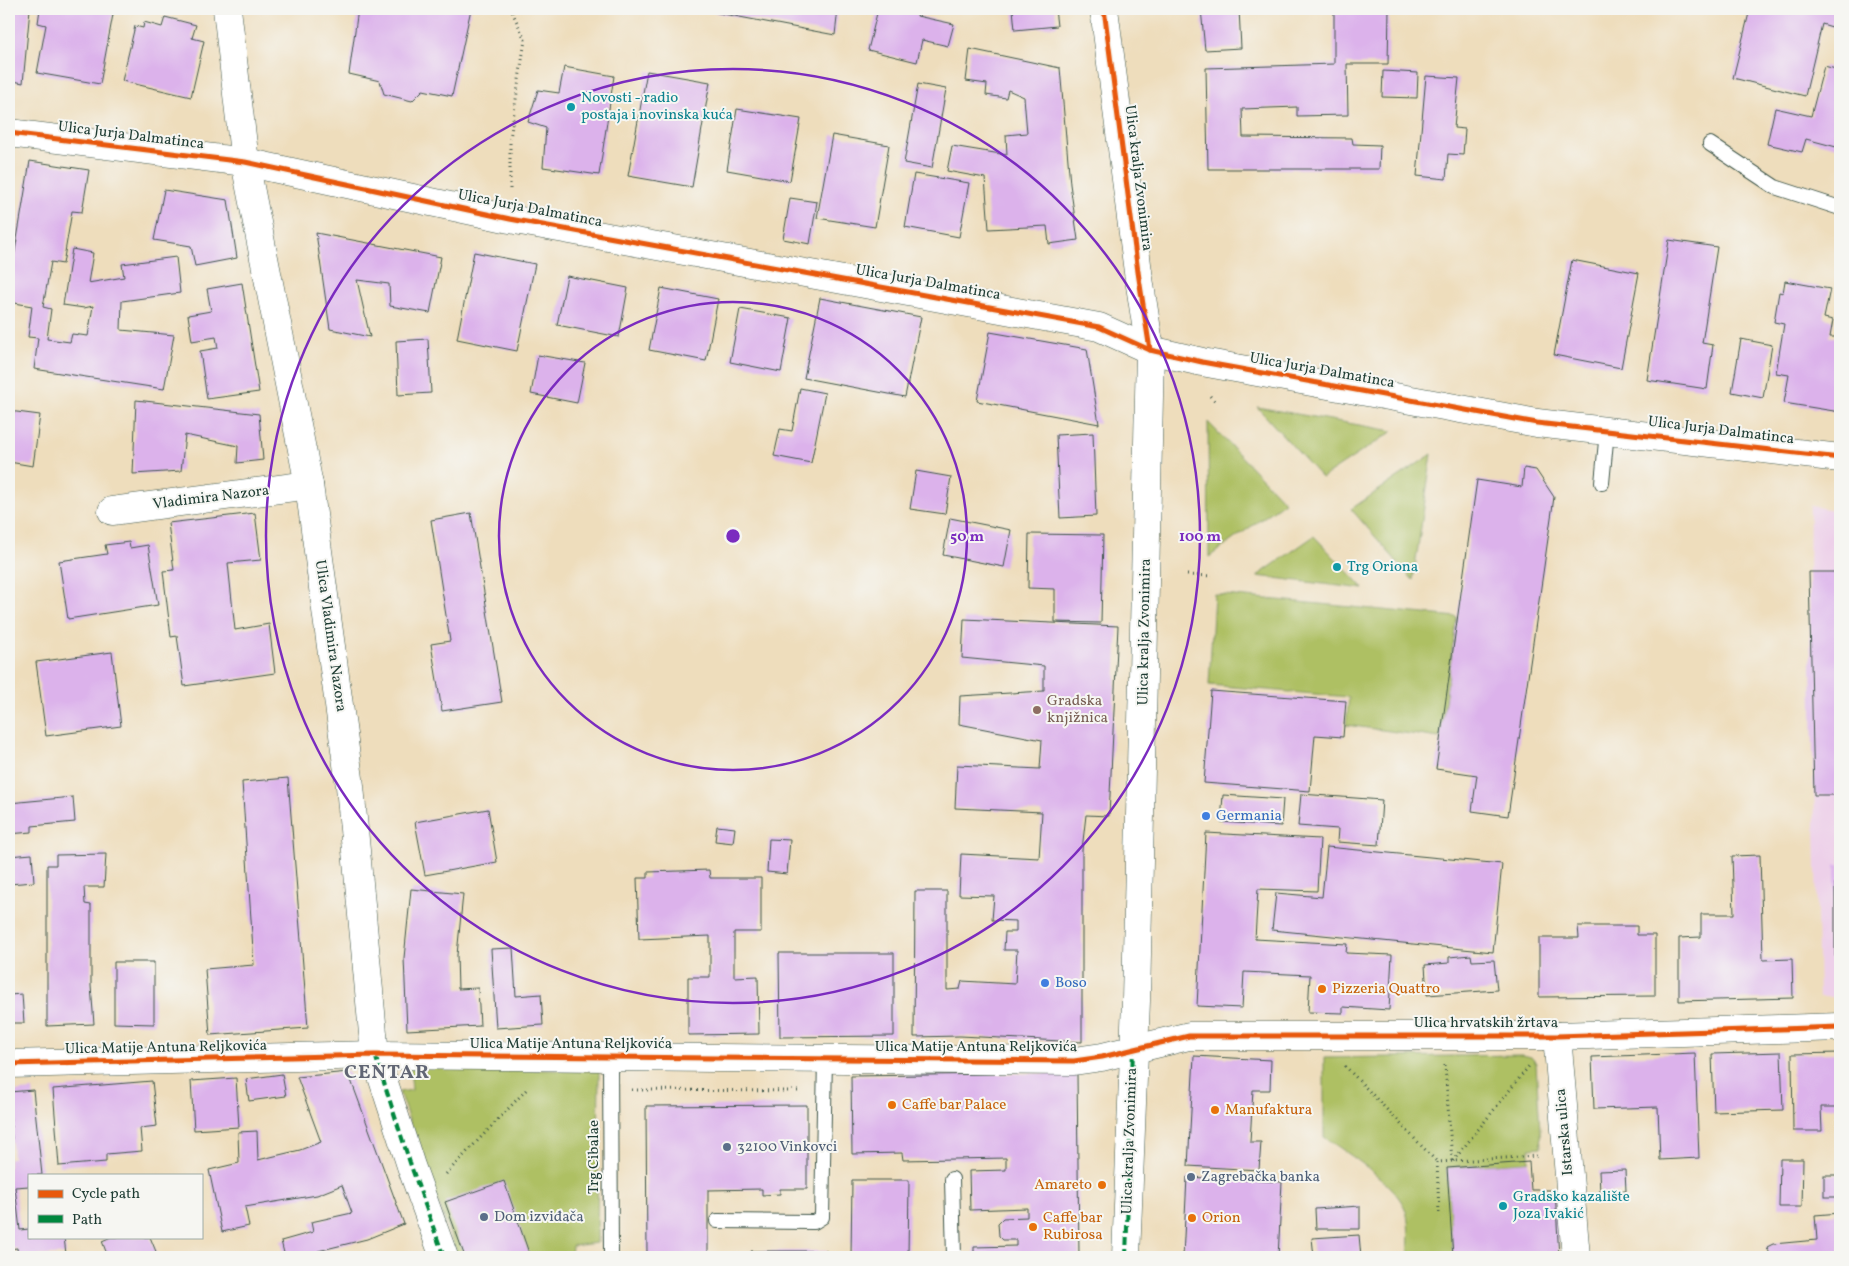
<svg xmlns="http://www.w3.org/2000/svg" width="1849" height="1266" viewBox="0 0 1849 1266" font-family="Vollkorn,serif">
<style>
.built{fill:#edd0e9}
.green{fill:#aec063;stroke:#667e4c}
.building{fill:#dcb2eb}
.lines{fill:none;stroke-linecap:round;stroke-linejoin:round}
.lane-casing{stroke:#3e5548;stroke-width:16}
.street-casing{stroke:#3e5548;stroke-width:29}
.path{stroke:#3e5548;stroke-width:3;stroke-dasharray:1 4;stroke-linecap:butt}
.lane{stroke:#fff;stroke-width:14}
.street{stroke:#fff;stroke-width:28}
.quiet{stroke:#00873e;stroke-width:4;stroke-dasharray:8 4;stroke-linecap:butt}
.cycleway-casing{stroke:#f6f6f2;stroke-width:8}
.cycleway{stroke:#e8590c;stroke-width:5}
.ring{fill:none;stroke:#7b2cbf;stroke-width:2.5}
.culture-dot{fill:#0f9aa8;stroke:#f6f6f2;stroke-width:2}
.education-dot{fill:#8d6e63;stroke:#f6f6f2;stroke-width:2}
.shop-dot{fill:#3f7fe0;stroke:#f6f6f2;stroke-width:2}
.food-dot{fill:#e8710a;stroke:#f6f6f2;stroke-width:2}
.service-dot{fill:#5c6f8a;stroke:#f6f6f2;stroke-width:2}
.labels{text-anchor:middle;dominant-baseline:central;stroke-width:4;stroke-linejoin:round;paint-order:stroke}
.culture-label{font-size:15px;fill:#0d838f;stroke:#f6f6f2;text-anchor:start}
.street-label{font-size:15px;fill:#1f3d34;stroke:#f6f6f2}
.education-label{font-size:15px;fill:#785e54;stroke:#f6f6f2;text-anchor:start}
.shop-label{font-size:15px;fill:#366cbe;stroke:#f6f6f2;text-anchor:start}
.food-label{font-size:15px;fill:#c56008;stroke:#f6f6f2;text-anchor:start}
.service-label{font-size:15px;fill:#4e5e75;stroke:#f6f6f2;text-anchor:start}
.district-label{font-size:20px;font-weight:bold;letter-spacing:1px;fill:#616674;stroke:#f6f6f2}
.centre{fill:#7b2cbf;stroke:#f6f6f2;stroke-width:2.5}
.ring-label{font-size:15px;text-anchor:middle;font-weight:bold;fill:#7b2cbf;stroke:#f6f6f2;stroke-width:4;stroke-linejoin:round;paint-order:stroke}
</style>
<rect width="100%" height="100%" fill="#f6f6f2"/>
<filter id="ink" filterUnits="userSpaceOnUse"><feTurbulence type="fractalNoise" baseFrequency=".02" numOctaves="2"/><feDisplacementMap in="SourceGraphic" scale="10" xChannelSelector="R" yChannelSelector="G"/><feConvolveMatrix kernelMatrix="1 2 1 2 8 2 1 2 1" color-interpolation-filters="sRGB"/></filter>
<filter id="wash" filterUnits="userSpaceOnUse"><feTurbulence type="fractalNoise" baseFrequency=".0096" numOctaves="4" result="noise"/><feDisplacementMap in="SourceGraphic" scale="20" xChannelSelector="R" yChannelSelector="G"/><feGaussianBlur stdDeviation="1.12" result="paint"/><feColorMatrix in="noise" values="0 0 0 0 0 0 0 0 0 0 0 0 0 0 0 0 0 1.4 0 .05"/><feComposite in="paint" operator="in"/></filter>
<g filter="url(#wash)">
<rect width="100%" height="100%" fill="#eeddbc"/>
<polygon class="built" points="1810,506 1840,511 1840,997 1819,997 1809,572"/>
<g class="green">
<polygon points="1257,407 1393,431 1322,478"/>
<polygon points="1208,422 1285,502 1209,557"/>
<polygon points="1432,454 1413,580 1351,509"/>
<polygon points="1314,536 1364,589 1257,576"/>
<polygon points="1214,594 1457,617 1440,738 1346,725 1349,697 1209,685"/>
<path d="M 1521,1055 L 1531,1057 L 1536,1063 L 1541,1148 L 1529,1149 L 1529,1162 L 1447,1168 L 1453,1257 L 1409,1257 C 1408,1243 1410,1225 1406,1211 C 1397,1184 1347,1153 1324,1137 L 1324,1058 Z"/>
<polygon points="410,1067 599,1071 597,1243 572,1246 571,1257 458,1257 399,1092 412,1090"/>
</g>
<g id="blocks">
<g class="building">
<polygon points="9,9 30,9 23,83 9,80"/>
<polygon points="40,9 114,9 100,84 37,73 46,25 38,23"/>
<polygon points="358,9 471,9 452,96 423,90 412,101 384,94 380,81 349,74"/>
<polygon points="697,9 838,9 835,35"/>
<polygon points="878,9 919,9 917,16 954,24 948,46 922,40 917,62 868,50"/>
<polygon points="1013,9 1055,9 1057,26 1015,30"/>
<polygon points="1201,9 1239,9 1241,48 1205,50"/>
<polygon points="1334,9 1389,9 1388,64 1347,64 1348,115 1297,116 1297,107 1242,109 1243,137 1352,138 1353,144 1380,145 1379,169 1208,169 1206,68 1334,64"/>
<polygon points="1750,9 1836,9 1832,27 1822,24 1805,96 1733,78"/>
<polygon points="165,17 196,25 192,38 204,41 191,97 122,81 135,26 143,28 144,22 162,27"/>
<polygon points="970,49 1060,68 1070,184 1078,240 1049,244 1047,226 989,229 985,178 947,171 952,146 1007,155 1006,135 1027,133 1024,97 1008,90 1006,98 986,95 987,84 966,81"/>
<polygon points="1824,66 1840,70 1840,148 1806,139 1802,152 1767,144 1775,108 1811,116"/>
<polygon points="564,67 614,76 599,175 543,167 546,128 528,122 538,90 559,93"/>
<polygon points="647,71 710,82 692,187 628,176"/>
<polygon points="1383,71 1418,73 1417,98 1382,97"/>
<polygon points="1426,76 1459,78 1454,128 1465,129 1463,155 1448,154 1446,179 1417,176"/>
<polygon points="918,84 946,89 932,168 904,163"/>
<polygon points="737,109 801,119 790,181 727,170"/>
<polygon points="832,135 889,145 875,227 817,218"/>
<polygon points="30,161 89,170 82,212 72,211 63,264 51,262 43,307 51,309 47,339 70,342 72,334 88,336 93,306 84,308 63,305 72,249 93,253 88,283 124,277 122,264 176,257 180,293 122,301 121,330 174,335 164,389 34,369 38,338 28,337 32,306 9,302 9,256 14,257"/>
<polygon points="914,174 969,183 959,237 905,227"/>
<polygon points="164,190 228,200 237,258 195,266 191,246 154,240"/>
<polygon points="790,198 817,202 810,244 783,239"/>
<polygon points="316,233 441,257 430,313 390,306 389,284 357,280 370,337 330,329"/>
<polygon points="1669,240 1717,247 1702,343 1713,345 1707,389 1647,380"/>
<polygon points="474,252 535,264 517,351 457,339"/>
<polygon points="1572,260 1639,273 1621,368 1554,355"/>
<polygon points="567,276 628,288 619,337 557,325"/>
<polygon points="1785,281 1830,289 1824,318 1833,320 1830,337 1837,337 1840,324 1840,412 1784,403 1789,375 1776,373 1784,324 1774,322 1779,292 1783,293"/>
<polygon points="242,283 259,392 207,399 200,351 218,348 216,337 192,341 188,315 211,311 207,289"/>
<polygon points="661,288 718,299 706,361 649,350"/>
<polygon points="820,298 921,317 905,397 804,378"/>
<polygon points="740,309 791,318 781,372 730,362"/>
<polygon points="990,332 1087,349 1099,424 977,401"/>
<polygon points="428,339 431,393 398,395 396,341"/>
<polygon points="1741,339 1772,345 1763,398 1732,392"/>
<polygon points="538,355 585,363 577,403 531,394"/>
<polygon points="800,388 825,393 811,463 774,456 780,429 792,431"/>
<polygon points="136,400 259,414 263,460 237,463 238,446 185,435 181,471 133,474"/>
<polygon points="9,411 40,415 33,466 9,462"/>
<polygon points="1093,433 1096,516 1060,518 1056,435"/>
<polygon points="1524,468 1536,470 1554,497 1508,816 1472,811 1477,775 1436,769 1477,480 1522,487"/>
<polygon points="916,471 951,477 945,514 910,509"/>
<polygon points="255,513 261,560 228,563 235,630 269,624 275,673 184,686 177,636 171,637 163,571 174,570 168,523"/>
<polygon points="471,513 502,702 442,711 431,644 450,641 431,520"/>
<polygon points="950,518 1011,530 1004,567 943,555"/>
<polygon points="1029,534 1103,535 1101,623 1055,622 1055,589 1028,588"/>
<polygon points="129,542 130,548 148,545 158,605 68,619 59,561 107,554 105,545"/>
<polygon points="1809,572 1840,572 1840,795 1814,795"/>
<polygon points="964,619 1118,626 1109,816 1086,815 1082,850 1082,1042 960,1036 914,1037 915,891 947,891 947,990 960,989 962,981 1015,984 1017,950 1004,950 1005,932 1016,932 1016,921 992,920 994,896 959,895 961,854 1039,858 1042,812 955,808 957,765 1040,769 1042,740 959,724 960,696 1044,691 1044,666 962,658"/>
<polygon points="112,652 121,726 46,736 36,662"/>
<polygon points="1211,691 1346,701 1343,737 1315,735 1310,791 1204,783"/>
<polygon points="288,778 308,1028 210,1035 205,969 254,965 242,782"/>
<polygon points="1301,794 1382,800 1379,845 1337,842 1338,829 1298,826"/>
<polygon points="1223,795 1283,799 1281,826 1221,822"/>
<polygon points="73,797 75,822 32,826 32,832 9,834 9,803"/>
<polygon points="488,809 497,862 425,875 415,822"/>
<polygon points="717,826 735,828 733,843 715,841"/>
<polygon points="1206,833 1320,839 1317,891 1258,889 1255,939 1347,944 1346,953 1392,955 1389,1010 1343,1007 1343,1013 1308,1012 1310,975 1244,972 1242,1008 1197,1006"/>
<polygon points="769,839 790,840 787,874 767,872"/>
<polygon points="1327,847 1502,864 1493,952 1272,930 1276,893 1322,897"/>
<polygon points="32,854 34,882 9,884 9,856"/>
<polygon points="106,854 104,887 84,887 85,904 91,905 91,986 94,1024 47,1026 47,865 56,865 56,855"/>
<polygon points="1760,855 1763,960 1792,959 1793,998 1679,1001 1679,938 1701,937 1701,914 1734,914 1732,856"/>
<rect x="1835" y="865" width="5" height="91"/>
<polygon points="709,870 710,878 761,878 761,932 734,932 734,977 758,976 759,1034 688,1035 688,977 710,977 710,936 639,939 637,878 648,878 648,872"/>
<polygon points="411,889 463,894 457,955 458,989 478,988 480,1026 407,1030 404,958"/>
<polygon points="1578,926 1637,926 1637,935 1655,935 1655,996 1539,997 1539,938 1579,938"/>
<polygon points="513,948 516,996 541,994 543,1025 496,1028 491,949"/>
<polygon points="779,953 894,953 894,1036 780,1037"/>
<polygon points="1471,955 1472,961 1494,960 1497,990 1427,995 1425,965 1449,963 1449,957"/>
<polygon points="114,962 154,962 154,1024 114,1023"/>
<polygon points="22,994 24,1023 9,1023 9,995"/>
<polygon points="1781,1052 1783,1110 1714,1112 1712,1054"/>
<polygon points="1695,1053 1699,1158 1660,1160 1658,1107 1594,1109 1592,1057"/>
<polygon points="1840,1053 1840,1107 1821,1107 1822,1131 1793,1131 1792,1054"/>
<polygon points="1194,1056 1271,1060 1270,1090 1253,1090 1250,1142 1261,1142 1259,1170 1188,1166"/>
<polygon points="348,1072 404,1224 367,1239 318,1251 320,1257 285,1257 281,1241 313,1232 311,1222 352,1213 342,1185 317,1195 245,1207 249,1226 222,1232 209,1170 239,1163 238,1132 257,1131 258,1160 300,1150 321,1142 297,1077"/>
<polygon points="1077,1073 1079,1257 974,1257 974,1247 1016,1246 1016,1240 1003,1240 999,1236 998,1223 1003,1218 1027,1217 1027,1208 970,1210 969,1171 1006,1170 1006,1158 903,1160 902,1153 852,1154 851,1076"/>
<polygon points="282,1074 286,1096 249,1101 246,1079"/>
<polygon points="236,1078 239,1127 194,1130 191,1081"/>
<polygon points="152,1081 157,1126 140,1128 142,1151 106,1154 106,1162 59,1166 53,1089"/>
<polygon points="33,1090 42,1175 29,1175 29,1186 15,1187 20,1230 29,1229 29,1237 64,1237 66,1254 18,1257 17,1248 9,1249 9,1158 13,1158 9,1092"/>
<polygon points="807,1105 807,1189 780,1189 780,1194 762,1195 762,1189 708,1190 708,1257 647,1257 646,1106"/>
<polygon points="1780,1159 1803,1159 1802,1207 1779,1207"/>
<polygon points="1529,1162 1531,1190 1555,1190 1559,1257 1453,1257 1447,1168"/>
<polygon points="1625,1170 1626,1191 1600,1193 1599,1171"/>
<rect x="1824" y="1175" width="16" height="22"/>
<polygon points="1187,1177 1282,1182 1278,1257 1183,1257"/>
<polygon points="852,1180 909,1180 908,1257 851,1257"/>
<polygon points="504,1181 529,1253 519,1257 465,1257 445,1202"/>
<polygon points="1360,1206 1360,1229 1316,1229 1315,1209"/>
<polygon points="1840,1213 1840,1257 1771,1257 1767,1247 1773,1244 1817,1240 1815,1215"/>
<polygon points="1359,1235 1361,1257 1314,1257 1312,1238"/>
<polygon points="111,1237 150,1237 157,1254 148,1257 108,1257 102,1241"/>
<polygon points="751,1251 827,1251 826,1257 751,1257"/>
</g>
</g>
</g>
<g filter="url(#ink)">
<use href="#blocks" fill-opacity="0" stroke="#3e5548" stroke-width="1"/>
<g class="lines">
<g class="lane-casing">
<g id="lane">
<polyline points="1710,144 1775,187 1840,208"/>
<polyline points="1602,483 1607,431"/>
<polyline points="610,1056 611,1257"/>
<polyline points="952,1179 954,1257"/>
<polyline points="717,1221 814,1222 822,1217 825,1058"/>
</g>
</g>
<g class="street-casing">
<g id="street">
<polyline points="227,9 245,162 309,485 350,786 375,1055 411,1166 444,1257"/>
<polyline points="1104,9 1138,272 1150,350 1136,1001 1126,1257"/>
<polyline points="9,133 245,162 510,219 1099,327 1150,350 1202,362 1537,423 1840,458"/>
<polyline points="112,511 309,485"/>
<polyline points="1557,1036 1576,1257"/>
<polyline points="9,1064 375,1055 1074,1061 1102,1057 1189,1036 1557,1036 1840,1027"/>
</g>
</g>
<g class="path">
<polyline points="510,189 510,139 525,40 511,9"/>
<polyline points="1210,396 1216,403"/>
<polyline points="1187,575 1212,576"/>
<polyline points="1445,1065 1452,1161"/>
<polyline points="1345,1066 1437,1162"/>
<polyline points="632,1090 801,1091"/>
<polyline points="1453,1161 1529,1066"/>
<polyline points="446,1174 528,1088"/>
<polyline points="1439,1213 1437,1162 1538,1156"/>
</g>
<use href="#lane" class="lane"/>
<use href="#street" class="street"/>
<g class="quiet">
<polyline points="375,1055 411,1166 444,1257"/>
<polyline points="1126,1257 1133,1049"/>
</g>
<g class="cycleway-casing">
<g id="cycleway">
<polyline points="1104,9 1138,272 1150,350"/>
<polyline points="9,133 245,162 510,219 1099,327 1150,350 1202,362 1537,423 1840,458"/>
<polyline points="9,1064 375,1055 1074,1061 1102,1057 1189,1036 1557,1036 1840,1027"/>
</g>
</g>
<use href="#cycleway" class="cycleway"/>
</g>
</g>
<g class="ring">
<circle cx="733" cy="536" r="234"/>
<circle cx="733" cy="536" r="467"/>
</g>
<g class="culture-dot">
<circle cx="571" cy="107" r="5"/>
<circle cx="1337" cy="567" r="5"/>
<circle cx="1503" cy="1206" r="5"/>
</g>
<circle class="education-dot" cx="1037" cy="710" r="5"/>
<g class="shop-dot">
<circle cx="1206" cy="816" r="5"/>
<circle cx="1045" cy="983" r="5"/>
</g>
<g class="food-dot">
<circle cx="1322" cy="989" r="5"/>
<circle cx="892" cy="1105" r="5"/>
<circle cx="1215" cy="1110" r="5"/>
<circle cx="1102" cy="1185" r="5"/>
<circle cx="1192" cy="1218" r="5"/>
<circle cx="1033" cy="1227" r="5"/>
</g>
<g class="service-dot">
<circle cx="727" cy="1147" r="5"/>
<circle cx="1191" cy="1177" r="5"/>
<circle cx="484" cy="1217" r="5"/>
</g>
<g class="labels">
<g class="culture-label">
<text x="581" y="98">Novosti - radio<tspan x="581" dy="17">postaja i novinska kuća</tspan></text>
<text x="1347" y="567">Trg Oriona</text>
<text x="1513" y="1197">Gradsko kazalište<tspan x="1513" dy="17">Joza Ivakić</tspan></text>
</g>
<g class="street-label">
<text transform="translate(131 136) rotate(7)">Ulica Jurja Dalmatinca</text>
<text transform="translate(1138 178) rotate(83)">Ulica kralja Zvonimira</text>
<text transform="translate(530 209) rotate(11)">Ulica Jurja Dalmatinca</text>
<text transform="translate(928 283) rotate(10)">Ulica Jurja Dalmatinca</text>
<text transform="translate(1322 371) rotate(10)">Ulica Jurja Dalmatinca</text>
<text transform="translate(1721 431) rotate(7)">Ulica Jurja Dalmatinca</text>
<text transform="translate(211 498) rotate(-7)">Vladimira Nazora</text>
<text transform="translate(1145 632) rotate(-89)">Ulica kralja Zvonimira</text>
<text transform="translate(330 636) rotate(82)">Ulica Vladimira Nazora</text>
<text x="1486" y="1023">Ulica hrvatskih žrtava</text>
<text x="571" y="1044">Ulica Matije Antuna Reljkovića</text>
<text x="976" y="1047">Ulica Matije Antuna Reljkovića</text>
<text transform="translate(166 1048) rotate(-1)">Ulica Matije Antuna Reljkovića</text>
<text transform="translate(1565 1132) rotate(-95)">Istarska ulica</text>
<text transform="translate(1130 1141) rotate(-88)">Ulica kralja Zvonimira</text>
<text transform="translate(594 1157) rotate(-90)">Trg Cibalae</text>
</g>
<g class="education-label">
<text x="1047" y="701">Gradska<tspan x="1047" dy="17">knjižnica</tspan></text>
</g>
<g class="shop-label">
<text x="1216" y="816">Germania</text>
<text x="1055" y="983">Boso</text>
</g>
<g class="food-label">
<text x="1332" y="989">Pizzeria Quattro</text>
<text x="902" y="1105">Caffe bar Palace</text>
<text x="1225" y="1110">Manufaktura</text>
<text x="1092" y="1185" text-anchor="end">Amareto</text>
<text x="1043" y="1218">Caffe bar<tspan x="1043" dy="17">Rubirosa</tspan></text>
<text x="1202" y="1218">Orion</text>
</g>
<g class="service-label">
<text x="737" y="1147">32100 Vinkovci</text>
<text x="1201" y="1177">Zagrebačka banka</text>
<text x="494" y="1217">Dom izviđača</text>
</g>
<g class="district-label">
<text x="387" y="1073">CENTAR</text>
</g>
</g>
<circle cx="733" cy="536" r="8" class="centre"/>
<g class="ring-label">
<text x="967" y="541">50 m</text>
<text x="1200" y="541">100 m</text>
</g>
<rect width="1849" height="1266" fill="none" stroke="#f6f6f2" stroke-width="30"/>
<rect x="28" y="1174" width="175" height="65" fill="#f6f6f2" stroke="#a0aca6"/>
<rect x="38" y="1190" width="25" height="8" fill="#e8590c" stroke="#a0aca6"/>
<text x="72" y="1198" font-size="15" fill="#1f3d34">Cycle path</text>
<rect x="38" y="1215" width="25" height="8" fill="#00873e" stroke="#a0aca6"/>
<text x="72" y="1224" font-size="15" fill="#1f3d34">Path</text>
</svg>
